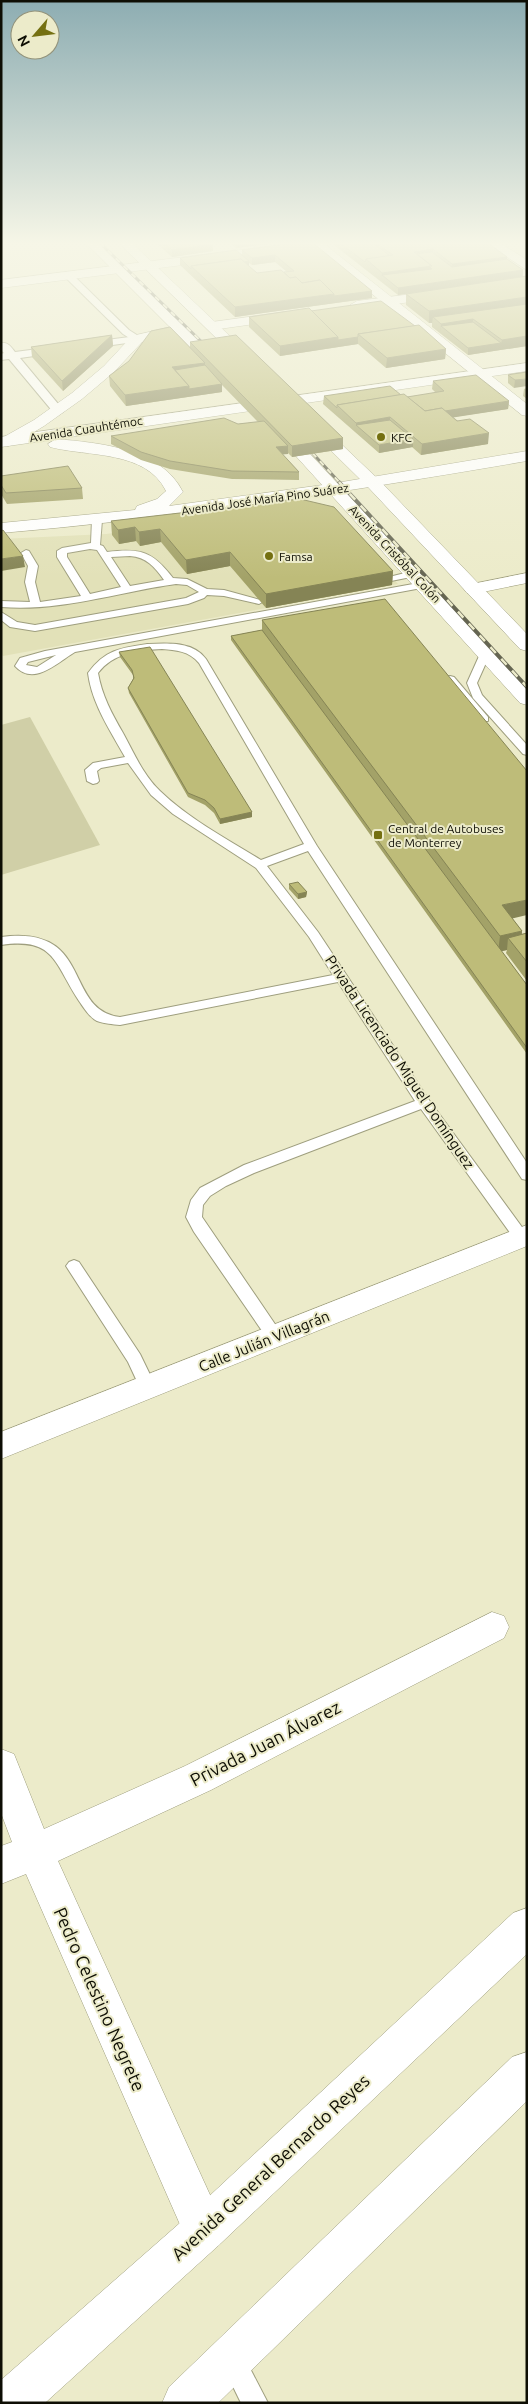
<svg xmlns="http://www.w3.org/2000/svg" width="528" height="2404" viewBox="0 0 528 2404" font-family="Ubuntu,sans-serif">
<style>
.built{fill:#e2e1b8}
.green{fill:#d0cfa7}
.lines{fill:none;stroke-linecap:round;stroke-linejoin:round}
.service-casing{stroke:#9e9e7e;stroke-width:2}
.pedestrian-casing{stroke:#9e9e7e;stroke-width:2}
.minor-casing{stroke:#9e9e7e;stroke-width:1}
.tertiary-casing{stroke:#9e9e7e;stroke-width:1}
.primary-casing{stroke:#9e9e7e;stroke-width:1}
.trunk-casing{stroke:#9e9e7e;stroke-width:1}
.service{fill:#fff;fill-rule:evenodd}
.pedestrian{fill:#fff;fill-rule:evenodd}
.minor{fill:#fff;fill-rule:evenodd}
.tertiary{fill:#fff;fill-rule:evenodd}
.primary{fill:#fff;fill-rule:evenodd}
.trunk{fill:#fff;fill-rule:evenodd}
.rail-far1-casing{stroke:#656552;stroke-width:3}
.rail-casing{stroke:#656552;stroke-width:4}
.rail-far1{stroke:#ecebca;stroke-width:2;stroke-dasharray:5.5;stroke-linecap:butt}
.rail{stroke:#ecebca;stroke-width:2.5;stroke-dasharray:8;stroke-linecap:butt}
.wall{fill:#a3a268;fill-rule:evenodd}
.shaded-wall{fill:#858455}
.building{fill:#bebc79;stroke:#858455}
.poi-dot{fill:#747011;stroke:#ecebca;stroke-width:2}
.labels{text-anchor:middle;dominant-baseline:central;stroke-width:4;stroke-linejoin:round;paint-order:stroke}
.far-street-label{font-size:12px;fill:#0e0e04;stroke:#ecebca}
.far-poi-label{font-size:12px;fill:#0e0e04;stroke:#ecebca;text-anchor:start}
.street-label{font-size:15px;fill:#0e0e04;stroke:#ecebca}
.near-street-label{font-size:18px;fill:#0e0e04;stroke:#ecebca}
</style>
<rect width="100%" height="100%" fill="#ecebca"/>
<polygon class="built" points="307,507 342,522 398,584 3,656 1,654 1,539 106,534"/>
<polygon class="green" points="30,717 100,845 1,875 1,725"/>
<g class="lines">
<g class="service-casing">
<g id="service">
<polygon points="66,274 72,274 129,330 140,337 140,341 134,341 123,334 66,278"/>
<path d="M 97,517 L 102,520 L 100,545 L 103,546 L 107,552 C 141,548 152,551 173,578 L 187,579 L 207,589 L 224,590 L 264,601 L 259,604 L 224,596 L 207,595 L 204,598 L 188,604 L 35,631 L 10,627 L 1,620 L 1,612 L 17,622 L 35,625 L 186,598 L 199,592 L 187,585 L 176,584 C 118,592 60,612 1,607 L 1,601 L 30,602 L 25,582 L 28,566 L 21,553 L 26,550 L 29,551 L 38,566 L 35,582 L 40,602 L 81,596 L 57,557 L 57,551 L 62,548 L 91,543 L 92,520 ZM 90,549 L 97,550 L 121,587 L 90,594 L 67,557 L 67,553 ZM 130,556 C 146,557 155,567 164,580 L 130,586 L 111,557 Z"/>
<polygon points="413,571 418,574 416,576 386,582 381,579"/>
<path d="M 424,582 L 429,585 L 427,587 L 75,652 C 58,662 34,687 15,666 L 20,658 L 45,651 ZM 56,655 L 37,667 L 26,665 L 28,662 Z"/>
<path d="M 147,644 C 167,643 193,641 206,659 L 317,846 L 527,1163 L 527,1180 L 522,1179 L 308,851 L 267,866 L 318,932 L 429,1100 L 527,1234 L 526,1241 L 516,1241 L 421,1109 L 254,1173 L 226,1186 L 210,1196 L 203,1205 L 202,1217 L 281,1333 L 283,1337 L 281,1341 L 275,1343 L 269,1341 L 194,1232 L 186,1217 L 191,1200 L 200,1188 L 244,1165 L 415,1101 L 338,982 L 120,1025 C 112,1024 105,1024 97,1021 C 89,1017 84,1008 79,1001 C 54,963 55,937 1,945 L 1,937 C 94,924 63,1010 120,1017 L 333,975 L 309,937 L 256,868 L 173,814 L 151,795 L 128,763 L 101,768 L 97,771 L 99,781 L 97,783 L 93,784 L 87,781 L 85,770 L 93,763 L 125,757 C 110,730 92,704 88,673 C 105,650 120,648 147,644 ZM 162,649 C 176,650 189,651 199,663 L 304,844 L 261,860 C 227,839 189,819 160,791 C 143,775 134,753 123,733 C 112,714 102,696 98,673 C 113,653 138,650 162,649 Z"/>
<polygon points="485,651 490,654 477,683 482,695 527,745 527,755 523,754 473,698 467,683 480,654"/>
<polygon points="450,676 454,677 488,717 488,721 480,721 446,681 446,677"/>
<polygon points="74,1260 79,1262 140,1354 156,1387 154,1392 148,1394 142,1392 128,1362 66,1266 69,1262"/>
<polygon points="233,2350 242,2353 268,2403 241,2403 221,2362 224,2353"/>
</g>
</g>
<g class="pedestrian-casing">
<path id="pedestrian" d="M 137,336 L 141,337 L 141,341 L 20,358 L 64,411 L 58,415 L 54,413 L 9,359 L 1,360 L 1,354 L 4,353 L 1,350 L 1,343 C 8,342 11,347 15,352 Z"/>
</g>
<g class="minor-casing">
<g id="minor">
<polygon points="297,243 331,243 325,247 1,288 1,280"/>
<polygon points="444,290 451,294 449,297 357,309 350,305 357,301"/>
<polygon points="285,312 290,313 292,316 290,319 212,330 205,326 212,322"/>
<polygon points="180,325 187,329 185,332 142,342 114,372 82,399 44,426 14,444 8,446 1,443 2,438 34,420 72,393 104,366 132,336"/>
<polygon points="527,573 527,583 473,594 467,593 464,589 467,585"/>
<polygon points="492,1612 504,1616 509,1627 504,1638 211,1790 58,1861 226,2230 219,2245 204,2252 189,2245 26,1874 1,1884 1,1846 12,1842 1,1813 1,1749 14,1754 44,1829 185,1766"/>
</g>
</g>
<g class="tertiary-casing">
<g id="tertiary">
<polygon points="309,243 323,243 527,404 527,416 522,415"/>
<polygon points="527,1225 527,1246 1,1459 1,1432"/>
</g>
</g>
<g class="primary-casing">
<g id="primary">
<polygon points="86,243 99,243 224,365 226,368 224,371 214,371"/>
<polygon points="119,243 132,243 255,360 257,363 255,366 245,366"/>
<polygon points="486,243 500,243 527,260 527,270"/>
<polygon points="313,420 318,422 379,480 527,634 527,651 520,649 367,486 308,428 305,425"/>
<polygon points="279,424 284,426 527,687 527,705 520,703 274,432 271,429"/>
<polygon points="527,1908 527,1954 219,2245 45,2403 1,2403 1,2380 189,2215 513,1913"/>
<polygon points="527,2052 527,2101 218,2403 162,2403 169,2387 512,2057"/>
</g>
</g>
<g class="trunk-casing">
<g id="trunk">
<polygon points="527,363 527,371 1,447 1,437"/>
<path d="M 56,439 C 100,443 161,448 183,492 L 169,506 L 330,484 L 527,451 L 527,461 C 352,491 178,518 1,533 L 1,523 L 135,510 L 137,506 L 157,499 L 166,491 C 146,450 88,457 50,447 L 48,444 Z"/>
</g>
</g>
<use href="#service" class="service"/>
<use href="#pedestrian" class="pedestrian"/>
<use href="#minor" class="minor"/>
<use href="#tertiary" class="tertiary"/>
<use href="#primary" class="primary"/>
<use href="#trunk" class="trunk"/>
<g class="rail-far1-casing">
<g id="rail-far1">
<polyline points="100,243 211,351"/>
<polyline points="305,445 340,483"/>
</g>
</g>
<g class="rail-casing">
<polyline id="rail" points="339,482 527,687"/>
</g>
<use href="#rail-far1" class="rail-far1"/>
<use href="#rail" class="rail"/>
</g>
<g class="wall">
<polygon points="156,243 211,243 213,244 213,251 172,257"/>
<polygon points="230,243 276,243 236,248"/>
<path d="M 293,243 L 372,291 L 372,298 L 235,317 L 180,265 L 180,258 L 242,255 L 242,250 ZM 275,262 L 287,272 L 257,273 L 249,266 L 249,263 L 252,265 Z"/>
<polygon points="334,243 488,243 507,259 523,270 523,277 527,276 527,346 468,355 432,327 432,323 429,323 406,305 406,294 416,292 398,295 334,245"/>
<polygon points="311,311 446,349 445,359 386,368 358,344 280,356 249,327 249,317"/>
<polygon points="112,335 113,346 63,391 32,357 31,347"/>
<polygon points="190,342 343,438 343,449 292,457 288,453 282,454 299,472 299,480 232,479 170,469 141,460 111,444 111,436 258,422 222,385 222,392 126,406 110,386 109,376 190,347"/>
<polygon points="527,372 514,388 508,383 508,375"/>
<polygon points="433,381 509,401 508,409 453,417 488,444 421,455 412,447 379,453 323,404 324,396 401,395 407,397 436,393 432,389"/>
<polygon points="527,388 527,399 523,396 524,389"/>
<polygon points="1,485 82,488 83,499 7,504 1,494"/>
<polygon points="300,499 393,571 392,585 266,608 230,566 187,574 161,542 140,546 136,541 119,544 112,535 111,521"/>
<polygon points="262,620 512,918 522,931 522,934 527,933 527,981 506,953 507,950 501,951 527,985 527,1054 231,640 231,636 262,630"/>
<polygon points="119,652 252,817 220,824 214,813 205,805 188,797 129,693 128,688 133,679 133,675 120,657"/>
<polygon points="289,884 307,892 306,897 298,899 289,889"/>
</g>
<g class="shaded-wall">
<polygon points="236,243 276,243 236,248"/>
<polygon points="213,244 213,251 172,257 172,250"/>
<polygon points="433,249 432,259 421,261 414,252"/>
<polygon points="275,255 275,262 252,265 252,258"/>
<polygon points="507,257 507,266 452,274 452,264"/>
<polygon points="249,261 249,268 193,269"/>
<polygon points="432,266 431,276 382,275 381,282 382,273"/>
<polygon points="523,270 522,277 398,295 398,288"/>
<polygon points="372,291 372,298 235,317 235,307 334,294"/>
<polygon points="527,297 527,309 433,317 432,323 429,323 429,311"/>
<polygon points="473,319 472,329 441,326 440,334 441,324"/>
<polygon points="112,335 113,346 63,391 62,381"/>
<polygon points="527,336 527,346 468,355 468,348 501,343 502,340"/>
<polygon points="338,337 358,337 358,344 280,356 280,346"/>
<polygon points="446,349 445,359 386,368 387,358"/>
<polygon points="205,363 205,373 178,377 172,367"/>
<polygon points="527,379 527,386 514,388 515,380"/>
<polygon points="222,384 222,392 126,406 125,395 189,386"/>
<polygon points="509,401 508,409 424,422 425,414"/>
<polygon points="390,417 390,428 356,425 356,423"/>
<polygon points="489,433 488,444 421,455 422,444"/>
<polygon points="343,438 343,449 292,457 292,446"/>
<polygon points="413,439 413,447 379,453 379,445"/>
<polygon points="288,446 288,454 276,455 276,447"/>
<polygon points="135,527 136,541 119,544 118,530"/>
<polygon points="160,529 161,542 140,546 139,532"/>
<polygon points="230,552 230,566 187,574 186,560"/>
<polygon points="23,556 25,567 1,571 1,559"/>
<polygon points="393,571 392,585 266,608 266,594"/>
<polygon points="252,812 252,817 220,824 220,819"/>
<polygon points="307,892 306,897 298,899 298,894"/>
<polygon points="527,900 527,915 501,921 502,905"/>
<polygon points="522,931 520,947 508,938 507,950 498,952 500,936"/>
</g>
<g class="building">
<polygon points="164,243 211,243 213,244 172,250"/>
<polygon points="293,243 313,243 372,291 334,296 334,294 320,280 302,283 296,277 290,278 284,272 294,271 275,255 252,258 242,250"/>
<polygon points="340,243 373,243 390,256 366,259 365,262"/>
<polygon points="376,243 488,243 507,257 452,264 433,249 414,252 432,266 382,273 366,259 393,255"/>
<polygon points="236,250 249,261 244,262 241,259 191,266 191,269 180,258"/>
<polygon points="432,252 452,267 507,259 523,270 398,288 382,275 432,269 429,266 432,266 417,254"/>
<polygon points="241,259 257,273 281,270 290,278 296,277 302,283 320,280 334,294 235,307 191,266"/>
<polygon points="527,276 527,297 429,311 406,294"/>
<polygon points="381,301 415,326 358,334 358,337 338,340 338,337 311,311"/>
<polygon points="527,304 527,336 502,340 473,319 441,324 433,317"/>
<polygon points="309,308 338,337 280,346 249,317"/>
<polygon points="473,322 501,343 468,348 441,326"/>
<polygon points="419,325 446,349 387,358 358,334"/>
<polygon points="170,327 205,363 172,367 189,386 125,395 109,376 129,361 151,331"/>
<polygon points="112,335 62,381 31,347"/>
<polygon points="236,335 343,438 292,446 190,342"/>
<polygon points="205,365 222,384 189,389 189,386 175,370"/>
<polygon points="527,372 527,379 515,380 508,375 513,374"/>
<polygon points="476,375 509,401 445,411 442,408 425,411 407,397 444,391 433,381"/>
<polygon points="390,386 401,395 337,405 337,408 324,396"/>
<polygon points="404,394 425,411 442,408 457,421 470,419 489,433 422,444 390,417 356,423 337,405"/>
<polygon points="224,418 238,424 264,421 288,446 276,447 299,472 232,471 170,461 141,452 111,436"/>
<polygon points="390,420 413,439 379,445 356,425"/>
<polygon points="68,466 82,488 6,493 1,485 1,476"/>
<polygon points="300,499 334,507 393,571 266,594 230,552 186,560 160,529 139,532 135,527 118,530 111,521"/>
<polygon points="3,530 23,556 1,559 1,531"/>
<polygon points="385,599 527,771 527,900 502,905 522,931 500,936 262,620"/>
<polygon points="262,630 527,985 527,1048 231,636"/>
<polygon points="150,647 252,812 220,819 214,808 205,800 188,793 128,688 134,678 132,670 119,652"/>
<polygon points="298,882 307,892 298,894 289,884"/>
<polygon points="527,933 527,962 508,938"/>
</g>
<linearGradient id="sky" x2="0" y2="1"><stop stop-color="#8dadb2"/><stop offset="0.42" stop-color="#f6f6e7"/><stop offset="1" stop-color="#f6f6e7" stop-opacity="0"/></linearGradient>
<rect width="528" height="579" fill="url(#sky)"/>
<g class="poi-dot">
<circle cx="381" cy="437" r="5"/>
<circle cx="269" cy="556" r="5"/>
<rect x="373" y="830" width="10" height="10" rx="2.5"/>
</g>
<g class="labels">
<g class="far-street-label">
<text transform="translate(86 429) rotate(-9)">Avenida Cuauhtémoc</text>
<text transform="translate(265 499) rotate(-8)">Avenida José María Pino Suárez</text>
<text transform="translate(395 554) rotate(47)">Avenida Cristóbal Colón</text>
</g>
<g class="far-poi-label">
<text x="391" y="437">KFC</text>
<text x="279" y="556">Famsa</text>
<text x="388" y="828">Central de Autobuses<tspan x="388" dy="14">de Monterrey</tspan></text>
</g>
<g class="street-label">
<text transform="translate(400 1062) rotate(56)">Privada Licenciado Miguel Domínguez</text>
<text transform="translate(264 1341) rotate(-22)">Calle Julián Villagrán</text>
</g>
<g class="near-street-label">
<text transform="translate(265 1743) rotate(-27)">Privada Juan Álvarez</text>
<text transform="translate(100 1999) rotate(66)">Pedro Celestino Negrete</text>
<text transform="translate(270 2167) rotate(-43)">Avenida General Bernardo Reyes</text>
</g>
</g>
<rect width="528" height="2404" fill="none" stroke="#0e0e04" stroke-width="5"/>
<g transform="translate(35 35) rotate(242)"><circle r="24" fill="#ecebca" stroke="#93937b"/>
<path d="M0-4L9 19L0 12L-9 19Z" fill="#747011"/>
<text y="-8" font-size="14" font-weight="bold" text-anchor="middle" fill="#0e0e04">N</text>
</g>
</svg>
